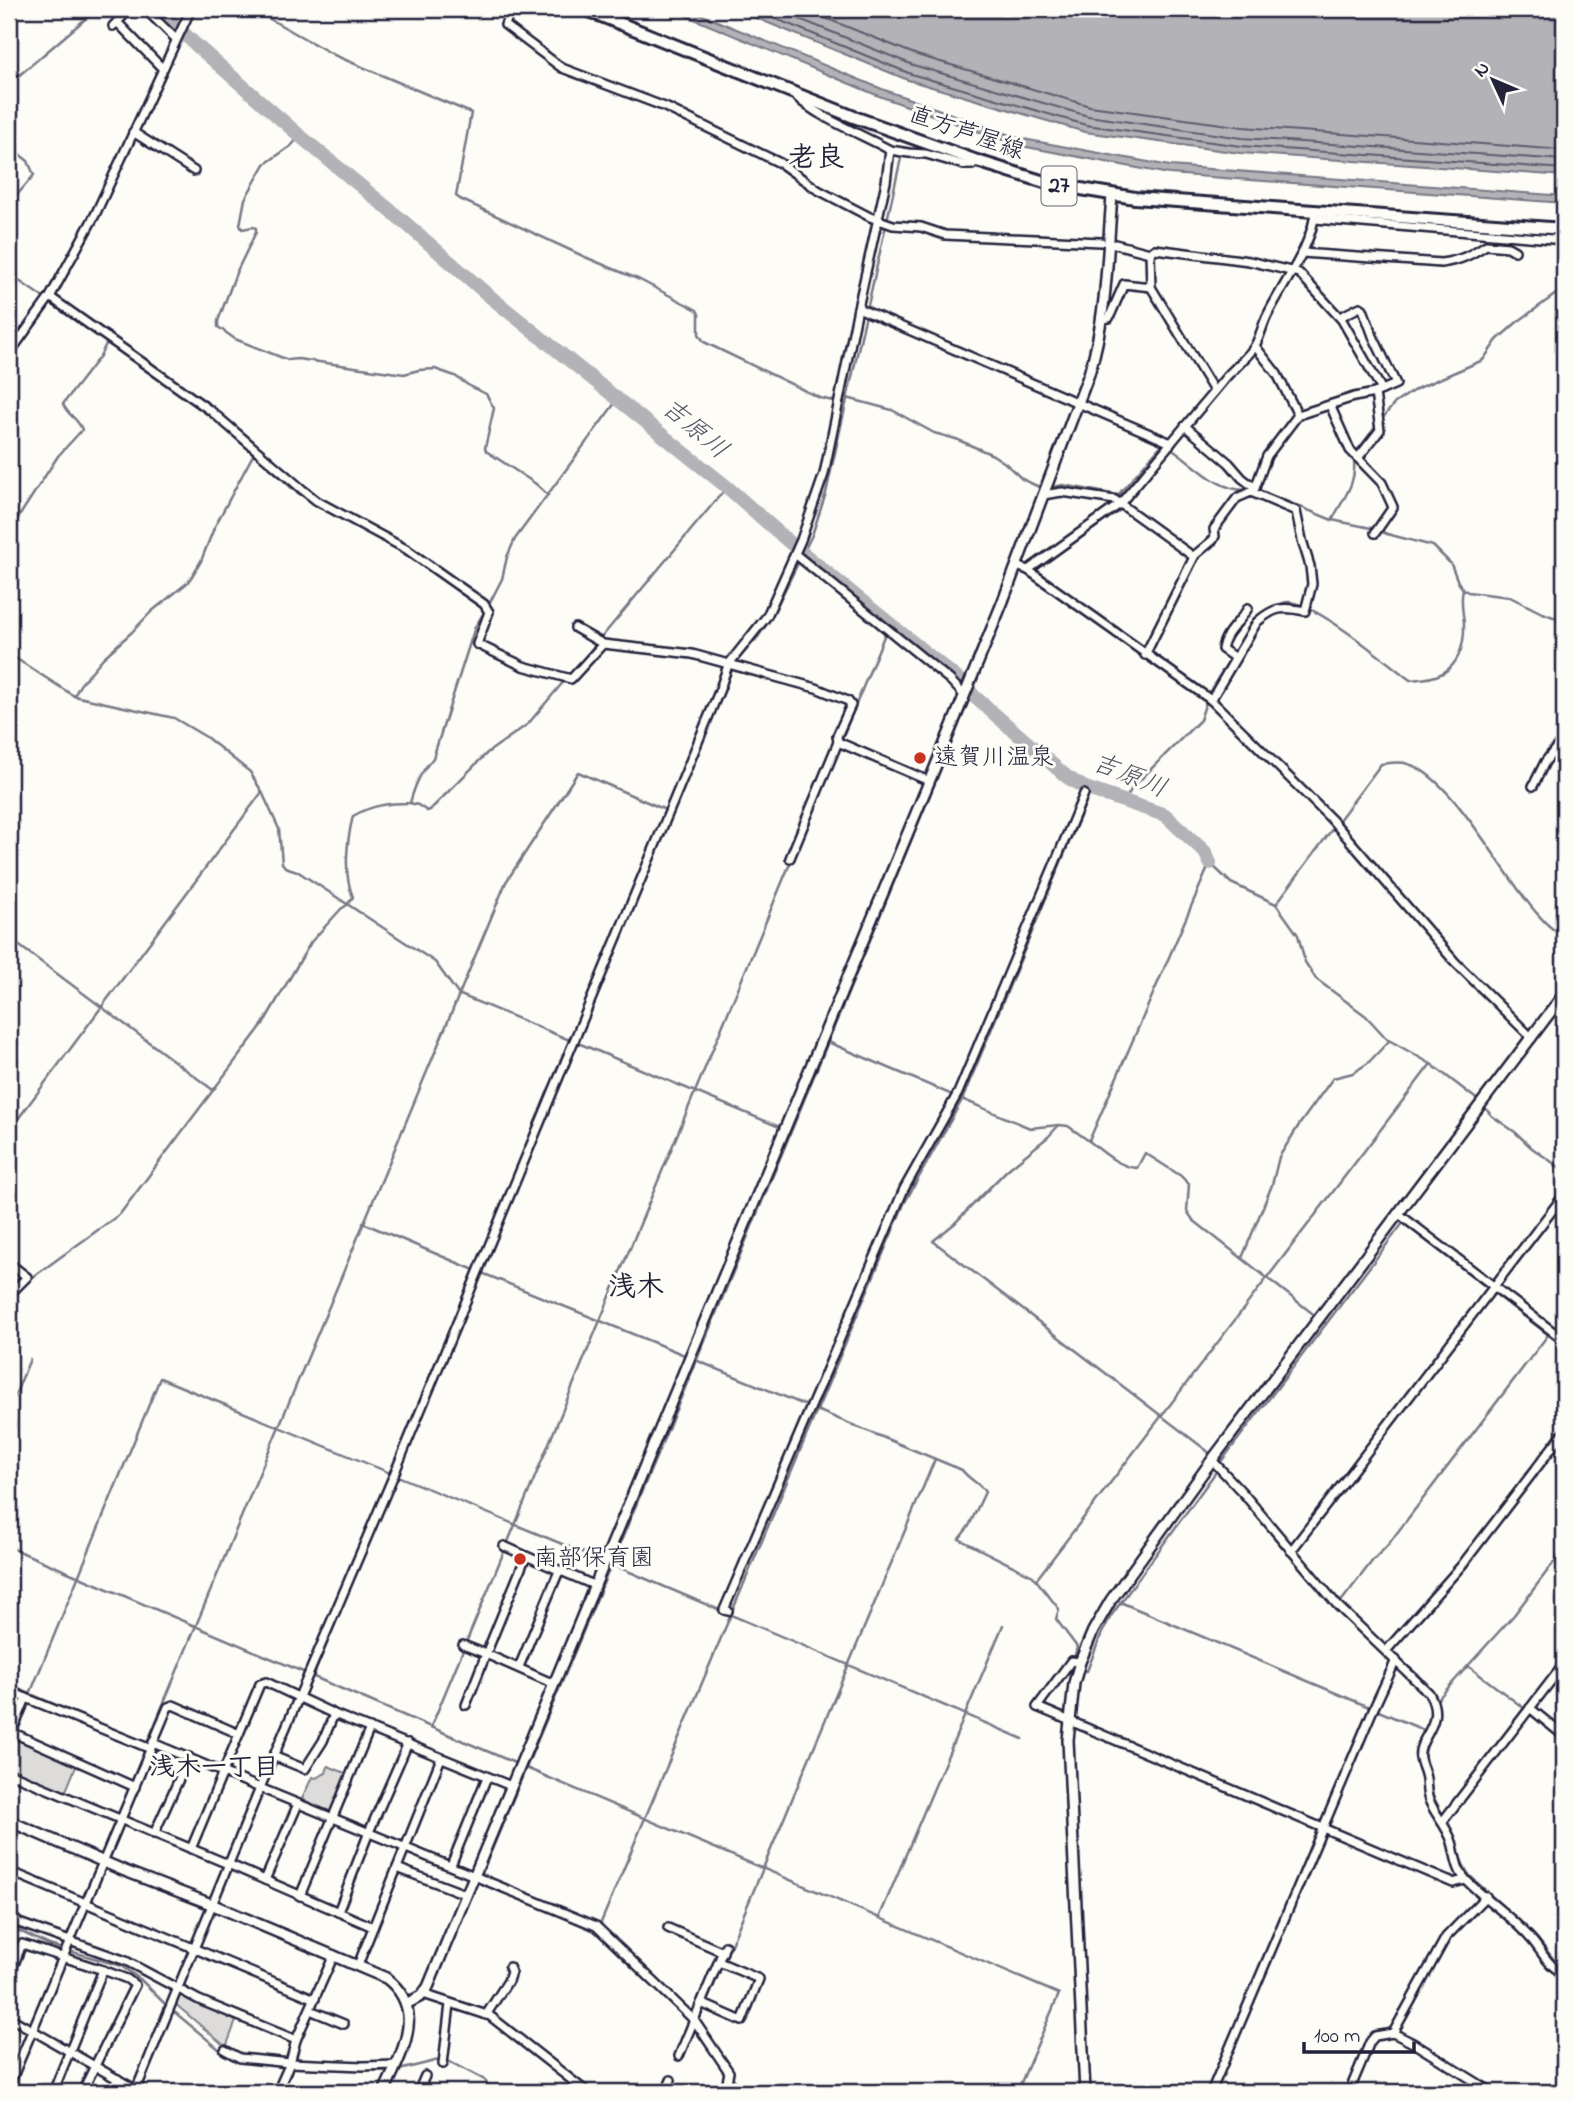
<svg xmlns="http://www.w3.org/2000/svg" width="1573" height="2101" viewBox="0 0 1573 2101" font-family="'Indie Flower','Klee One',sans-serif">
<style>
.green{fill:#dddcdb;stroke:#807f8b;stroke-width:2}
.water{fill:#b2b2b7;stroke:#787885;stroke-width:2}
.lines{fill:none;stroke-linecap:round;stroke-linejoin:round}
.shore{stroke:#5c5c6d;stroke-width:2}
.stream{stroke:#787885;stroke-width:2.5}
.river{stroke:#b2b2b7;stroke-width:14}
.minor-casing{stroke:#22223b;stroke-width:12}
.tertiary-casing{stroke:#22223b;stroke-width:14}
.primary-casing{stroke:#22223b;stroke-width:16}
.minor{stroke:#fdfcf7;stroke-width:7}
.tertiary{stroke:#fdfcf7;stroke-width:9}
.primary{stroke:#fdfcf7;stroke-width:10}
.poi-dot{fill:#c8321e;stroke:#fdfcf7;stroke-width:2.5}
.labels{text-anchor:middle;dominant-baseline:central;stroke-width:6;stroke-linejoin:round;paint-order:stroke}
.shield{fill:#fdfcf7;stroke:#646373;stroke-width:2}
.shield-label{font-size:23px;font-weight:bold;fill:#22223b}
.street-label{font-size:24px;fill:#22223b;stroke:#fdfcf7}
.poi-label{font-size:24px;fill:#22223b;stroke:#fdfcf7;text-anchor:start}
.water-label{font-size:26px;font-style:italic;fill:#545466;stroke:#fdfcf7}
.neighbourhood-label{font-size:26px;font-weight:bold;fill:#22223b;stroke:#fdfcf7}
.quarter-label{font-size:28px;font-weight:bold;fill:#22223b;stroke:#fdfcf7}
</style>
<rect width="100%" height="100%" fill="#fdfcf7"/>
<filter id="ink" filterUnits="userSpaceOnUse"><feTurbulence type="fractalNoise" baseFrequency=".0143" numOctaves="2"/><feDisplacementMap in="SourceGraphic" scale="14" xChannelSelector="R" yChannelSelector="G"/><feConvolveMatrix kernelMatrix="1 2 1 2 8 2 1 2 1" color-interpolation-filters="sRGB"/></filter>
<g filter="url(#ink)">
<g class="green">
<polygon points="12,1738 77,1764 65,1793 9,1771 9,1746"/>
<polygon points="328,1766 348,1774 333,1810 328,1812 302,1799 312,1777 316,1778 326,1773"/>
<polygon points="179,1993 236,2021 226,2047 174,2003"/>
</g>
<g class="water">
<polygon points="670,9 688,9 882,89 1018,138 1170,166 1564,196 1564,203 1169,174 1016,145 879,96"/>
<polygon points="734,9 1564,9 1564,176 1240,153 1085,132 908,80"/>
</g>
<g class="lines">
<g class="shore">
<polyline points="752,9 911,74 1086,125 1241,146 1564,169"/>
<polyline points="775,9 913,65 1088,116 1242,138 1564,160"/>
<polyline points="803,9 917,55 1090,106 1243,127 1564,150"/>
</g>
<g class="stream">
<polyline points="252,9 334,55 471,113 457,191 456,196 460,199 585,257 640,280 697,310 699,314 699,334 704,342 820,398 846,404"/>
<polyline points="9,84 97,9"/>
<polyline points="300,136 291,146 265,164 245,199 240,225 242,229 253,227 256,228 256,232 236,273 218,321 218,327 235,339 288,360 298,359 404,374 419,370 435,369 455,376 468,385 486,394 494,408 485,448 486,451 536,484 548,495"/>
<polyline points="9,146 28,161 34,175 18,194 9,201"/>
<path d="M 9,274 L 105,340 L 106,344 L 100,356 L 63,404 C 67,415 79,419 82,430 L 58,456 L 9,532"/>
<path d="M 847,398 L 892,410 L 934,433 L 956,439 L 993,455 L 1005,463 L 1022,479 L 1039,487 L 1052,487 L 1063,485 L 1118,495 L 1163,443 C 1191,458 1213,491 1247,490"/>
<polyline points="1381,420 1395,403 1416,389 1483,360 1497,340 1516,323 1556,294 1564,294"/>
<polyline points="1257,489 1332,520 1376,529 1387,534 1433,546 1451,564 1458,582 1463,589 1468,592 1510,597 1540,612 1564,621"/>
<path d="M 1332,520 C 1343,499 1359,481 1353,456 L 1377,425"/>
<polyline points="488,606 502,579 507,557 515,539 618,399"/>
<path d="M 1277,606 C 1280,605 1283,602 1287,602 C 1312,600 1388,663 1410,680 C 1417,679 1425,679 1432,677 C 1458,671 1465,646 1464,623 C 1463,612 1460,601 1463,589"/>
<polyline points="9,654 74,696 174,718 206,737 250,772 262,792 279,829 282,863 285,867 297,871 435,962 458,994 572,1041"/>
<polyline points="570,675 727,487"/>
<polyline points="723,690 736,662 758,637 771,618 812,535 826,493 901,158"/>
<polyline points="74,696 80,685 103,658 132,632 151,612 187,583 192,576 201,561 214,528 254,453 296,492 356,526"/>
<polyline points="841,741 889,624"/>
<polyline points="1124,802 1132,788 1200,720 1209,693 1253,621 1260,614 1267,610"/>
<polyline points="410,803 418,805 427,811 430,810 487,753 528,724 565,680"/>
<path d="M 1276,904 L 1381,764 C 1390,763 1400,761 1408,764 C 1451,776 1503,874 1534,910 C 1542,919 1547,926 1557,932 L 1564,931"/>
<polyline points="9,938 213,1090"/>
<polyline points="828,1042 1030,1128 1059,1125"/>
<polyline points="578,1043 782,1128"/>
<polyline points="541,1130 605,974"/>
<polyline points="9,1131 262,792"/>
<path d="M 1089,1141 C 1103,1152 1119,1167 1137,1168 L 1145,1153 L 1181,1176 L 1189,1184 L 1187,1211 L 1193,1220 L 1326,1324"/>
<polyline points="363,1223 472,1269 687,1356"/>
<polyline points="1242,1258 1272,1185 1279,1157 1299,1125 1333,1078 1353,1073 1368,1063 1389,1041"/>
<path d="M 9,1300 L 33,1277 L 120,1214 L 263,1024 L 311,942 L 341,909 L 347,905 L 353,897 C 343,874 347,840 353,816 C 372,805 389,803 410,803 C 415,785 420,773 433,758 L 475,627 L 485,611"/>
<path d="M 693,1359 L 962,1470 C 968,1479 980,1483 985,1492 L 969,1526 L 959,1539 L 1033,1576 L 1059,1609 L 1056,1619 L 1077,1647 L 1074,1659"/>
<polyline points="9,1410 30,1359"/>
<polyline points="1220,1463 1403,1223 1564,1347"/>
<polyline points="1241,1486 1226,1468 1206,1450 933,1241 954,1224 1007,1170 1048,1137 1059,1125 1068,1126 1089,1141 1210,863 1231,883 1276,904 1298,935 1305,962 1316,979 1366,1016 1387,1039 1431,1064 1479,1101 1492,1116 1515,1132 1532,1148 1559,1167 1564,1168"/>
<polyline points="9,1547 308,1674"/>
<polyline points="611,1564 1023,1739"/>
<polyline points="1036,1580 1430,1065"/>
<polyline points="1120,1602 1426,1731"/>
<polyline points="1340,1603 1373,1560 1387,1546 1548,1335"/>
<path d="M 1399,1659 C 1413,1671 1437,1686 1437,1707"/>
<polyline points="1468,1666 1537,1718"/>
<polyline points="1087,1671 1101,1635 1111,1616 1218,1469"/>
<polyline points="313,1677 386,1501"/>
<polyline points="314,1677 517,1764"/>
<polyline points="9,1685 146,1743"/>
<polyline points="30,1694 160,1378 601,1560"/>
<polyline points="1437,1700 1514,1615 1564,1549"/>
<polyline points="1043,1704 1168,1759"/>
<polyline points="431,1727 791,861"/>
<polyline points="147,1743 506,882 578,772 668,811"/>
<path d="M 1425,1763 C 1422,1742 1437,1735 1437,1717"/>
<polyline points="526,1768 1059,1994 1017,2092"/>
<polyline points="1428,1772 1433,1796 1443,1815"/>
<path d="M 1446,1821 C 1455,1839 1458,1860 1470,1876 L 1537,1938 L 1555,1961 L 1564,1968"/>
<polyline points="1348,1835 1448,1877 1463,1876"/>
<polyline points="480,1878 693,1369 972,693"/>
<polyline points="508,1893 597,1932 689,2021 725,2072"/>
<polyline points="879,1918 1003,1625"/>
<polyline points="9,1926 49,1945 121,1966 140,1979 167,2006"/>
<polyline points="597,1932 904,1204 962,1100 1091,790"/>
<polyline points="172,2010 226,2055 235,2061 242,2062"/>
<polyline points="698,2023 935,1459"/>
<polyline points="249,2062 282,2066 392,2071"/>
<polyline points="399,2070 439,2060 448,2061 481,2078 486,2081 490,2092"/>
<polyline points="730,2076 748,2092"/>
</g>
<polyline class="river" points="158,9 196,45 300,136 403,221 488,295 727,487 788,541 959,680 976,698 1067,777 1085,788 1165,815 1205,852 1210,863"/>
<g class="minor-casing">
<g id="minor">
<polyline points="145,9 176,39"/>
<polyline points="511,9 505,25 562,68 665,107 780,163 818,190 870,217 893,225 921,227 945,235 1101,242"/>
<polyline points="117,22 163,69"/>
<polyline points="113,26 130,9"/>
<polyline points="133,132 194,171"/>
<polyline points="890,150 909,153 926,154 964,165 972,165 977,161"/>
<polyline points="1315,219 1564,240"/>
<polyline points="1115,244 1150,253 1155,249 1249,261 1299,273 1342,320 1382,390"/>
<polyline points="1150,253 1151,287 1214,391"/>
<path d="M 1302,253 L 1441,263 C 1461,260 1469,256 1486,245 L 1508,247 L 1515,251"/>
<polyline points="50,297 211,411 303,490 317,501 406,549 484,604 489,612 477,644 523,666 571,679 603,644"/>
<polyline points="858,308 1171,443"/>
<polyline points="1102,320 1109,318 1124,284 1151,287"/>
<polyline points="9,354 50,297 95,215 191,9"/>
<polyline points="1330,405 1350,450 1382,483 1393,507 1375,533"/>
<polyline points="1298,415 1354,397 1375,393 1396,384 1373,336 1363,309 1360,307 1340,317"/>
<polyline points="1185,426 1229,463 1242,478 1255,488"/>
<polyline points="1358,458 1380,430 1375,393"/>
<polyline points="1043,495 1062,492 1115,500 1194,557"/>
<polyline points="795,554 950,680 964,695"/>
<polyline points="1016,566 1028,570 1211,700 1332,820 1455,962 1532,1038"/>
<path d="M 1028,570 L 1120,504 L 1227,376 C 1236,367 1245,359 1253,349 C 1260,339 1262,325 1268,314 C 1283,284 1314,243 1315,210"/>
<polyline points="575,628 603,644 692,654 816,688 848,701 851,705 837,736 838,742 790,858"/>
<polyline points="1145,655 1195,555 1213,540 1215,536 1214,529 1237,498 1251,492"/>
<path d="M 1235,658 L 1222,649 C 1225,631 1240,623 1248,608"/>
<path d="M 1211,700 L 1257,622 C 1274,607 1283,606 1305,611 L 1312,584 L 1310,566 L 1302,540 L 1296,511 L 1251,492 L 1255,488 L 1267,456 L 1298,415 L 1277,374 L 1255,346"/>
<polyline points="838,742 929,781"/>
<polyline points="1533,786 1545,762 1564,738"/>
<polyline points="1399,1214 1564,1340"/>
<polyline points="9,1263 27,1277 9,1295"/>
<path d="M 1212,1460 L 1243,1493 L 1338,1606 L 1429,1693 C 1447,1725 1416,1738 1420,1758 C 1421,1765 1425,1771 1426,1779 C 1427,1786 1426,1793 1429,1800 C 1435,1815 1447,1826 1452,1842 C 1456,1856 1456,1870 1467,1881 C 1487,1901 1512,1917 1531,1939 C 1541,1950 1549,1968 1564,1973"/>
<polyline points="504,1546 526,1556"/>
<polyline points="1291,1551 1564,1195"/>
<polyline points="728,1611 724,1610 904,1189 958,1093 1084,794"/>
<polyline points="463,1645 486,1654 466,1705"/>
<polyline points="1386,1651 1462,1565 1564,1432"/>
<polyline points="1080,1662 1071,1661 1037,1707 1453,1883 1465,1880"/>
<polyline points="519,1667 559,1571"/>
<polyline points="554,1684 486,1654 526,1556 596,1586"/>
<polyline points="9,1691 151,1749"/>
<polyline points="1530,1708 1564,1736"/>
<polyline points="9,1731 135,1787"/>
<polyline points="9,1740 26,1698"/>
<polyline points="153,1743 260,1788 596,1926 694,2020 679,2056"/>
<polyline points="273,1756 305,1769 323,1741 334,1714"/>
<polyline points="9,1773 228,1864 373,1927"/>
<polyline points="1443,1821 1564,1664"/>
<polyline points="154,1834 189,1757"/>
<polyline points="191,1849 239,1734"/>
<polyline points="451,1865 487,1777"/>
<polyline points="397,1868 465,1894"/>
<polyline points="9,1871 315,1999"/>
<polyline points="265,1880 298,1804"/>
<polyline points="300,1896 370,1728"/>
<polyline points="338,1912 369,1832 408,1743"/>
<polyline points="9,1914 19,1923 126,1961 199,2000 296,2040"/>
<polyline points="668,1928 723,1952"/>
<polyline points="358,1965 441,1758"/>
<polyline points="9,1977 22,1944 103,1970"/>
<polyline points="423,1994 490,2016 587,2092"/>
<polyline points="701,2003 742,2021 759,1979 719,1962"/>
<polyline points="310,2010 344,2024"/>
<polyline points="486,2015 508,1981 511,1972 509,1967"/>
<polyline points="9,2017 140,2092"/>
<polyline points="1393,2033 1446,1937 1486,1896"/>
<polyline points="225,2050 240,2058 290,2063 363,2066 396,2065"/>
<polyline points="443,2064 450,2004"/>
<polyline points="9,2086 168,1707 173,1705 239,1734 260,1684 266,1682 334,1714 511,1786"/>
<path d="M 136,2090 L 260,1788 L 395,1472 L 720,689 L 728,665 L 767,616 L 801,540 L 824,474 L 858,308 L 886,182 L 890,150 C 865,136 815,116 797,97"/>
<polyline points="53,2092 103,1970 127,1979 135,1985 82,2092"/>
<polyline points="110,2092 118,2079"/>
<polyline points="277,2092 290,2063 296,2040 334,1955"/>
<polyline points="418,2092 425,2076"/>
<polyline points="666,2092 671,2080"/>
<polyline points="725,2092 729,2072 694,2020 725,1946"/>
<polyline points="1211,2092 1372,1712 1396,1660"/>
<polyline points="1349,2092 1370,2042 1375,2036 1393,2033 1413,2043 1492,2092"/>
</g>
</g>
<g class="tertiary-casing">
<g id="tertiary">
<path d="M 9,1821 L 125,1871 L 211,1904 L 386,1978 C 428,2010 401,2054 384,2092"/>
<path d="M 406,2004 L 421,1996 L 428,1987 L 934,770 L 1003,601 L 1089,374 C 1107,316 1107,256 1112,196"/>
<polyline points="1085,2092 1068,1740 1074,1683 1080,1662 1093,1631 1111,1600 1212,1460 1564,994"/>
</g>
</g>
<g class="primary-casing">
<polyline id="primary" points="584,9 854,117 977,161 1051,184 1135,198 1564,229"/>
</g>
<use href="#minor" class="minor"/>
<use href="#tertiary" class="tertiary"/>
<use href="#primary" class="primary"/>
</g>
</g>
<g class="poi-dot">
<circle cx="920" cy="758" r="7"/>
<circle cx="520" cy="1559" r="7"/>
</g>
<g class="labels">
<rect class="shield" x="1041.5" y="166.5" width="35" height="39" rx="5"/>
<g class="shield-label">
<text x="1059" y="186">27</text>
</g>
<g class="street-label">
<text transform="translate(966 134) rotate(19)">直方芦屋線</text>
</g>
<g class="poi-label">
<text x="934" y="758">遠賀川温泉</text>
<text x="534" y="1559">南部保育園</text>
</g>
<g class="water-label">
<text transform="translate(694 430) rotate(40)">吉原川</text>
<text transform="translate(1129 777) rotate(22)">吉原川</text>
</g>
<g class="neighbourhood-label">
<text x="214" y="1769">浅木一丁目</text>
</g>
<g class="quarter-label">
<text x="816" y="159">老良</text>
<text x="636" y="1288">浅木</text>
</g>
</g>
<rect width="1573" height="2101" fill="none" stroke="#fdfcf7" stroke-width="35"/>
<rect x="18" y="18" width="1538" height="2066" fill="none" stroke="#22223b" stroke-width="2.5" filter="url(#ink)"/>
<g transform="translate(1493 80) rotate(314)" stroke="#fdfcf7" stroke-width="5" paint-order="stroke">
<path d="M0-5L12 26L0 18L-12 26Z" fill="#22223b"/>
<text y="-10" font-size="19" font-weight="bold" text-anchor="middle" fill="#22223b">N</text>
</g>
<path d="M1304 2042v10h110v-10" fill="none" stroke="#22223b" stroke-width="3.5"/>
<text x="1314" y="2042" font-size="21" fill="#22223b" stroke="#fdfcf7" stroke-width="5" paint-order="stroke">100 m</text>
</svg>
